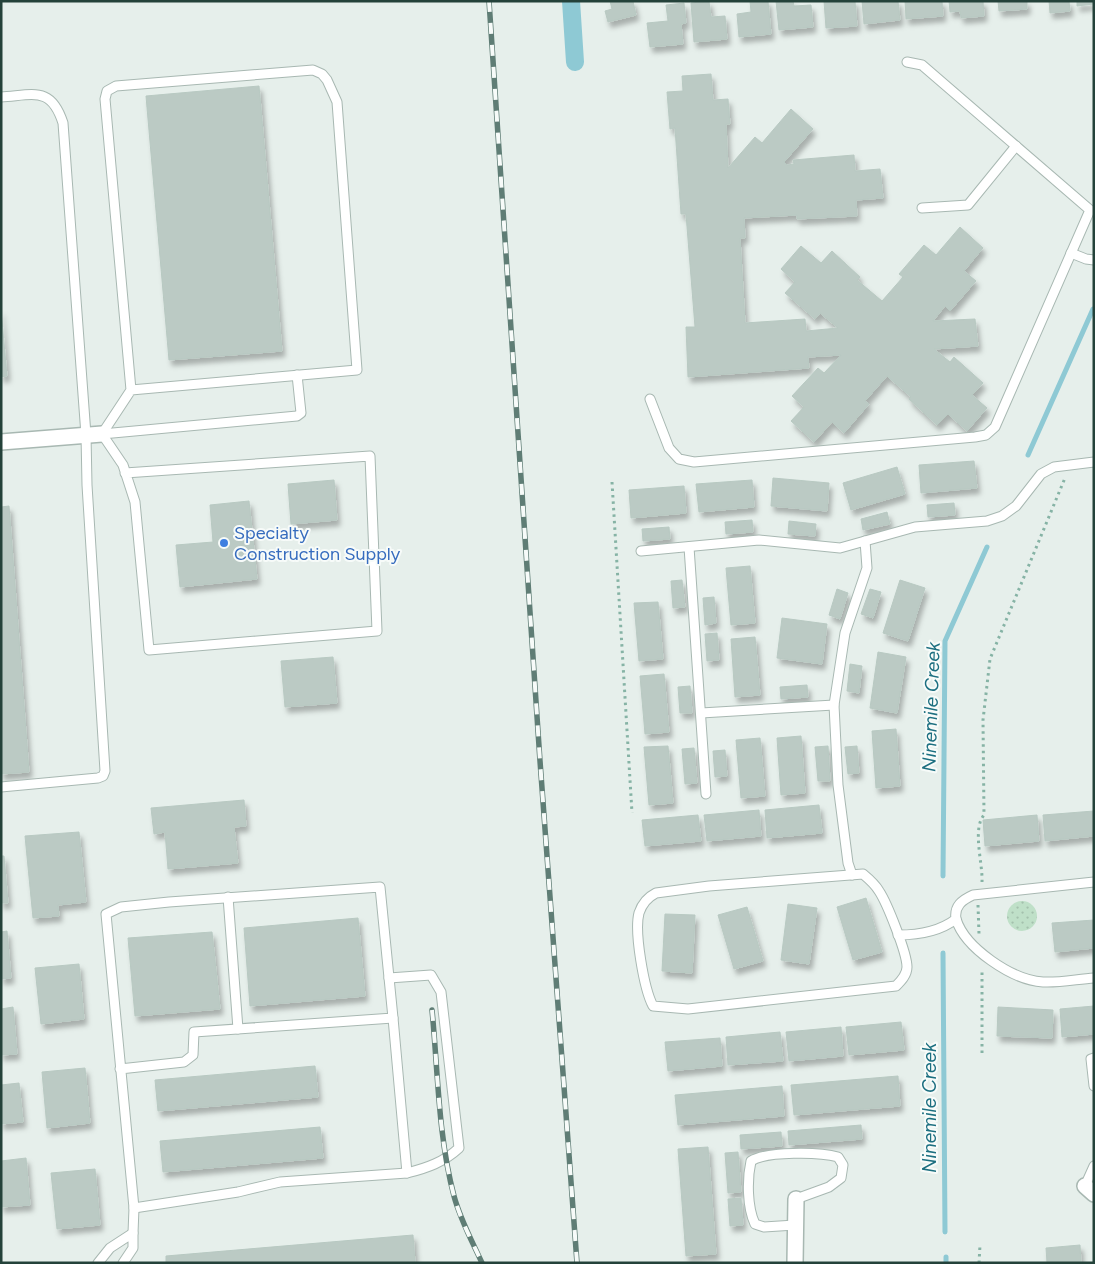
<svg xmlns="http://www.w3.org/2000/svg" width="1095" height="1264" viewBox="0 0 1095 1264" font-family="Figtree,sans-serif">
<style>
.park{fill:url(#park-dots)}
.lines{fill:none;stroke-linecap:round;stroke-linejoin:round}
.stream{stroke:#8ec9d4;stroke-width:5}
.canal{stroke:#8ec9d4;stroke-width:18}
.building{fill:#bbcac4;stroke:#b8c9c2;filter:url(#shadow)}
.service-casing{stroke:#a8b8b2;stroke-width:11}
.minor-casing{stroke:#a8b8b2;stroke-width:18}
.path{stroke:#86b3a5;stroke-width:3;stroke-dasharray:2.5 4;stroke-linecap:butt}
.service{stroke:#fff;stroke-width:9}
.minor{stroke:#fff;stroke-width:15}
.rail-casing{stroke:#5f7d75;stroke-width:5.5}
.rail{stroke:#f7fbf9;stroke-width:4;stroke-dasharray:11;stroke-linecap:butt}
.shop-dot{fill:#3f7fe0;stroke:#f7fbf9;stroke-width:2}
.labels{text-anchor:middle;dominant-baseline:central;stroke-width:4;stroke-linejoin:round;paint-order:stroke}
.shop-label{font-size:18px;fill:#366cbe;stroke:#f7fbf9;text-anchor:start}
.water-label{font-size:19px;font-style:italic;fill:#1c6f80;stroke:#f7fbf9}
</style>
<defs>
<pattern id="park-dots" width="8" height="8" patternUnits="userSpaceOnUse" patternTransform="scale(1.25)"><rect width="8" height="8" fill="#bfe0c8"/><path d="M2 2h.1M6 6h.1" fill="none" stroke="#a4c1ad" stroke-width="1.8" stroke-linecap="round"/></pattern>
<filter id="shadow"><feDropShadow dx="3" dy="5.5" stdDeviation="2.5" flood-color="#0004"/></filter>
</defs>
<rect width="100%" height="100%" fill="#e6efeb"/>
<circle class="park" cx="1022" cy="916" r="15"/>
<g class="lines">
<g class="stream">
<polyline points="1028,455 1093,309"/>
<polyline points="943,876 945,641 987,547"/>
<polyline points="943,953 945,1232"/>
<polyline points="946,1257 946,1263"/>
</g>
<polyline class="canal" points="571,1 575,62"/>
</g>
<g class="building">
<polygon points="610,1 633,1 636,15 608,22 605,11 612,9"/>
<polygon points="709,1 711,17 725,16 727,39 694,42 691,3"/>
<polygon points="750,1 768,1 771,34 739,37 737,14 751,12"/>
<polygon points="776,1 793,1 794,6 811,5 813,27 779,30"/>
<polygon points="824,1 855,1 857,26 826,28"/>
<polygon points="862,1 898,1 900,20 864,24"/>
<polygon points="905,1 942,1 943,16 906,19"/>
<polygon points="949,1 983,1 984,16 961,18 960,11 950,12"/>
<polygon points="998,1 1027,1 1027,9 999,11"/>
<polygon points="1049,1 1069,1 1070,11 1050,13"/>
<polygon points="1077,1 1094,1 1094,4 1077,6"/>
<polygon points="684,3 686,23 681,24 683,44 650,47 647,23 668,21 666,5"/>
<polygon points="711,74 713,100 728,99 730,124 726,124 728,168 755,137 762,143 791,109 813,129 784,162 787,165 794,164 793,160 854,155 855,171 880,169 883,198 856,200 857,216 797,219 797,215 744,218 745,238 740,238 745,323 805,319 806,331 838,328 820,313 815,319 785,293 795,282 781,269 801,246 821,263 832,251 860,277 857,280 882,301 903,277 899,274 924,245 936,255 960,227 983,248 964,271 976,281 950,311 945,306 933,321 975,319 978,346 934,349 950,362 954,357 983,383 972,395 987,408 967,431 948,414 937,425 909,399 911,397 887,376 865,401 869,404 844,433 832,422 814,442 791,421 804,407 792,396 818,368 824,373 841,355 808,357 809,368 688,377 686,327 695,327 686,214 681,214 675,128 670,129 667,92 683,91 682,76"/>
<polygon points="259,86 282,351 169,360 146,96"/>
<polygon points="1,310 7,376 1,377"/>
<polygon points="974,461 977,488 921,493 919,465"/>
<polygon points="897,467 905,494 851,510 843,483"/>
<polygon points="773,478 829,483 827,511 771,506"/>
<polygon points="334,480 337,520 291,524 288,484"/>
<polygon points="752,480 754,507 699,512 696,484"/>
<polygon points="684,486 686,513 631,518 629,490"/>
<polygon points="249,501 257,579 180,587 176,545 213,542 210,505"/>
<polygon points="954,503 955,515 928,517 927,505"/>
<polygon points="9,506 29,772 1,774 1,507"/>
<polygon points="887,512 890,524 863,530 861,519"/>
<polygon points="752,520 753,532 726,534 725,522"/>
<polygon points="789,521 816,524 815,536 788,534"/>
<polygon points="669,527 670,539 643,541 642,529"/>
<polygon points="750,566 755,623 731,625 726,568"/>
<polygon points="682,580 685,607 673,608 671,581"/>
<polygon points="900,580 925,588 908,641 883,633"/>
<polygon points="837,589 848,593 840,619 829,615"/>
<polygon points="870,589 881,592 873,618 861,614"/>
<polygon points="714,597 716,623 705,625 703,598"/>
<polygon points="658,602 663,659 639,661 634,603"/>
<polygon points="782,618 827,624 822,664 777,658"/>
<polygon points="717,633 719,660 707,661 705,634"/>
<polygon points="755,637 760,695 735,697 731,639"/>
<polygon points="878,652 906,657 897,713 870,708"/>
<polygon points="333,657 337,703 285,707 281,661"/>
<polygon points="850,664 862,666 859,693 847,691"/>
<polygon points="664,674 669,732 645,734 640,676"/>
<polygon points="807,685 808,697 781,699 780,687"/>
<polygon points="690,686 692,713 680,713 678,687"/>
<polygon points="896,729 900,786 876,788 872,731"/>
<polygon points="801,736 805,793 781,795 777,738"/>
<polygon points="760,738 765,796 741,798 736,740"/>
<polygon points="668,746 673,803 649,805 644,747"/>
<polygon points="828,746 830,781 818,781 815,747"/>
<polygon points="857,746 859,773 848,774 845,747"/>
<polygon points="694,748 697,783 685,784 682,749"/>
<polygon points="725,750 727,776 715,777 713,751"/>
<polygon points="244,800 246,826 234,827 238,863 168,869 165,832 154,834 151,808"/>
<polygon points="819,805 822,833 767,838 765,810"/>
<polygon points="759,810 761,836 707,841 704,815"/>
<polygon points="1094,811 1094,836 1045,841 1043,815"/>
<polygon points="698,815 701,841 645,846 642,820"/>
<polygon points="1037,815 1039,841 985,846 983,820"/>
<polygon points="79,832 86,902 58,905 59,916 33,918 25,836"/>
<polygon points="1,856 4,856 8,903 1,903"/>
<polygon points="866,898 882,952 853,960 837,907"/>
<polygon points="788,904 817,908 809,964 781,960"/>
<polygon points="747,907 763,961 734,969 718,915"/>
<polygon points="665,914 695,915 692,973 662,971"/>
<polygon points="358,918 365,996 250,1006 244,928"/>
<polygon points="1094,920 1094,948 1055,952 1052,923"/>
<polygon points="7,931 11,978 1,979 1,932"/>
<polygon points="212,932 220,1009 135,1016 128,938"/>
<polygon points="79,964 84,1019 41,1024 35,968"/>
<polygon points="1094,1006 1094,1034 1062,1037 1060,1009"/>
<polygon points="13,1007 17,1054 1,1055 1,1009"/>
<polygon points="998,1007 1053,1010 1052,1038 997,1036"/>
<polygon points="901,1022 904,1050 849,1055 846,1027"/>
<polygon points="841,1027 843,1056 789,1061 786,1032"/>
<polygon points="780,1032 783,1061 728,1065 726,1037"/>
<polygon points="720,1038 722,1066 668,1071 665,1042"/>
<polygon points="315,1066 318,1097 158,1111 155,1080"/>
<polygon points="85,1068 90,1123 47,1128 42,1072"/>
<polygon points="898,1076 900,1106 794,1115 791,1085"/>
<polygon points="19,1083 23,1122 1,1124 1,1085"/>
<polygon points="782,1086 784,1116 678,1125 675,1095"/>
<polygon points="861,1125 862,1139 789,1145 788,1131"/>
<polygon points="320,1127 323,1158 163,1172 160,1141"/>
<polygon points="781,1132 782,1146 741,1149 740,1135"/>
<polygon points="708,1147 716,1254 686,1256 678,1149"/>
<polygon points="738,1152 741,1192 728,1193 725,1153"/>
<polygon points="26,1158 30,1205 1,1207 1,1161"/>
<polygon points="95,1169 100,1225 57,1229 51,1173"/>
<polygon points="741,1198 743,1225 730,1226 728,1199"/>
<polygon points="413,1235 415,1263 166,1263 166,1256"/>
<polygon points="1080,1245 1081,1263 1047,1263 1046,1248"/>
</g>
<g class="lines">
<g class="service-casing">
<g id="service">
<path d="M 1,97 C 34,95 51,86 63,123 L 86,435 L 87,485 L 105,771 L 103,776 L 98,778 L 1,787"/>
<polyline points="922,208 968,205 1016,146"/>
<polyline points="1071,253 1086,259 1094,260"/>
<polyline points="650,399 669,448 679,459 694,462 975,437 986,435 995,427 1090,210 922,65 907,62"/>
<polyline points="102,434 131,390 105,99 107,91 116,86 313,70 322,74 327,80 337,102 357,370 131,390"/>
<polyline points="102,434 123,465 135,502 149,650 377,631 370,456 125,473"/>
<polyline points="102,434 297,416 301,413 297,375"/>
<polyline points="689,547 706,794"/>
<polyline points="641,551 759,540 840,548 915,527 987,521 1002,516 1016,506 1041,474 1054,467 1094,462"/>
<polyline points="701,713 834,705"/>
<path d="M 863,874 C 869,879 875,884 879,891 C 887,903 907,953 907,967 C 907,975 901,981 896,986 L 688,1009 L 653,1006 C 644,989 634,932 639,913 C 642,904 648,897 656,893 L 709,886 Z"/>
<polyline points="852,875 848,863 838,785 834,705 845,633 867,568 865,541"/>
<polyline points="228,897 238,1029"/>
<path d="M 956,919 C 965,948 1012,980 1043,982 C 1059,983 1078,979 1094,978"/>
<path d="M 898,935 C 919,935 939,932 956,919 C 954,906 962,900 973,895 L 1094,882"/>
<polyline points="393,1018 407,1173"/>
<polyline points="1094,1058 1091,1059 1094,1086"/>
<polyline points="120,1069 184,1062 193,1055 194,1032 393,1018 380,887 169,902 121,907 106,914 134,1208 133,1233"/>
<polyline points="1085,1186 1094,1166"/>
<path d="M 134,1208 L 238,1192 L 280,1182 L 407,1173 C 427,1168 444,1162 459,1148 L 441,992 L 431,975 L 389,978"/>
<path d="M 795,1225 L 764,1227 L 755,1224 C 747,1207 747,1179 751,1161 C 767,1151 820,1152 838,1157 L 843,1165 L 841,1178 L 829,1187 L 796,1199"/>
<polyline points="98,1263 110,1248 133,1233 133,1248 123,1263"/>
</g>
</g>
<g class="minor-casing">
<g id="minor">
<polyline points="1,442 102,434"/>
<polyline points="1085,1186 1094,1194"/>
<polyline points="795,1263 796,1199"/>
</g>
</g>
<g class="path">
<polyline points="612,482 632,813"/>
<path d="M 982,882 C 983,864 972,829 984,815 L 983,720 L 990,659 L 1065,478"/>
<polyline points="978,905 979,934"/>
<polyline points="982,1053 982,970"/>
<polyline points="979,1263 980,1245"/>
</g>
<use href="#service" class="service"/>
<use href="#minor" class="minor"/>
<g class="rail-casing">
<g id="rail">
<polyline points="489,1 540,761 577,1263"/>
<path d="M 432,1010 C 438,1071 438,1136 454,1196 C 460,1219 472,1241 482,1263"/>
</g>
</g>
<use href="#rail" class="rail"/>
</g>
<circle class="shop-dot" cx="224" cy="543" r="5"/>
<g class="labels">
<g class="shop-label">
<text x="234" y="533">Specialty<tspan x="234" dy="21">Construction Supply</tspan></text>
</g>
<g class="water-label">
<text transform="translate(931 707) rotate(-88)">Ninemile Creek</text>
<text transform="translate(929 1108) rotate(-90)">Ninemile Creek</text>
</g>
</g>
<rect width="1095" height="1264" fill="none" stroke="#24423a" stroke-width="5"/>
</svg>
